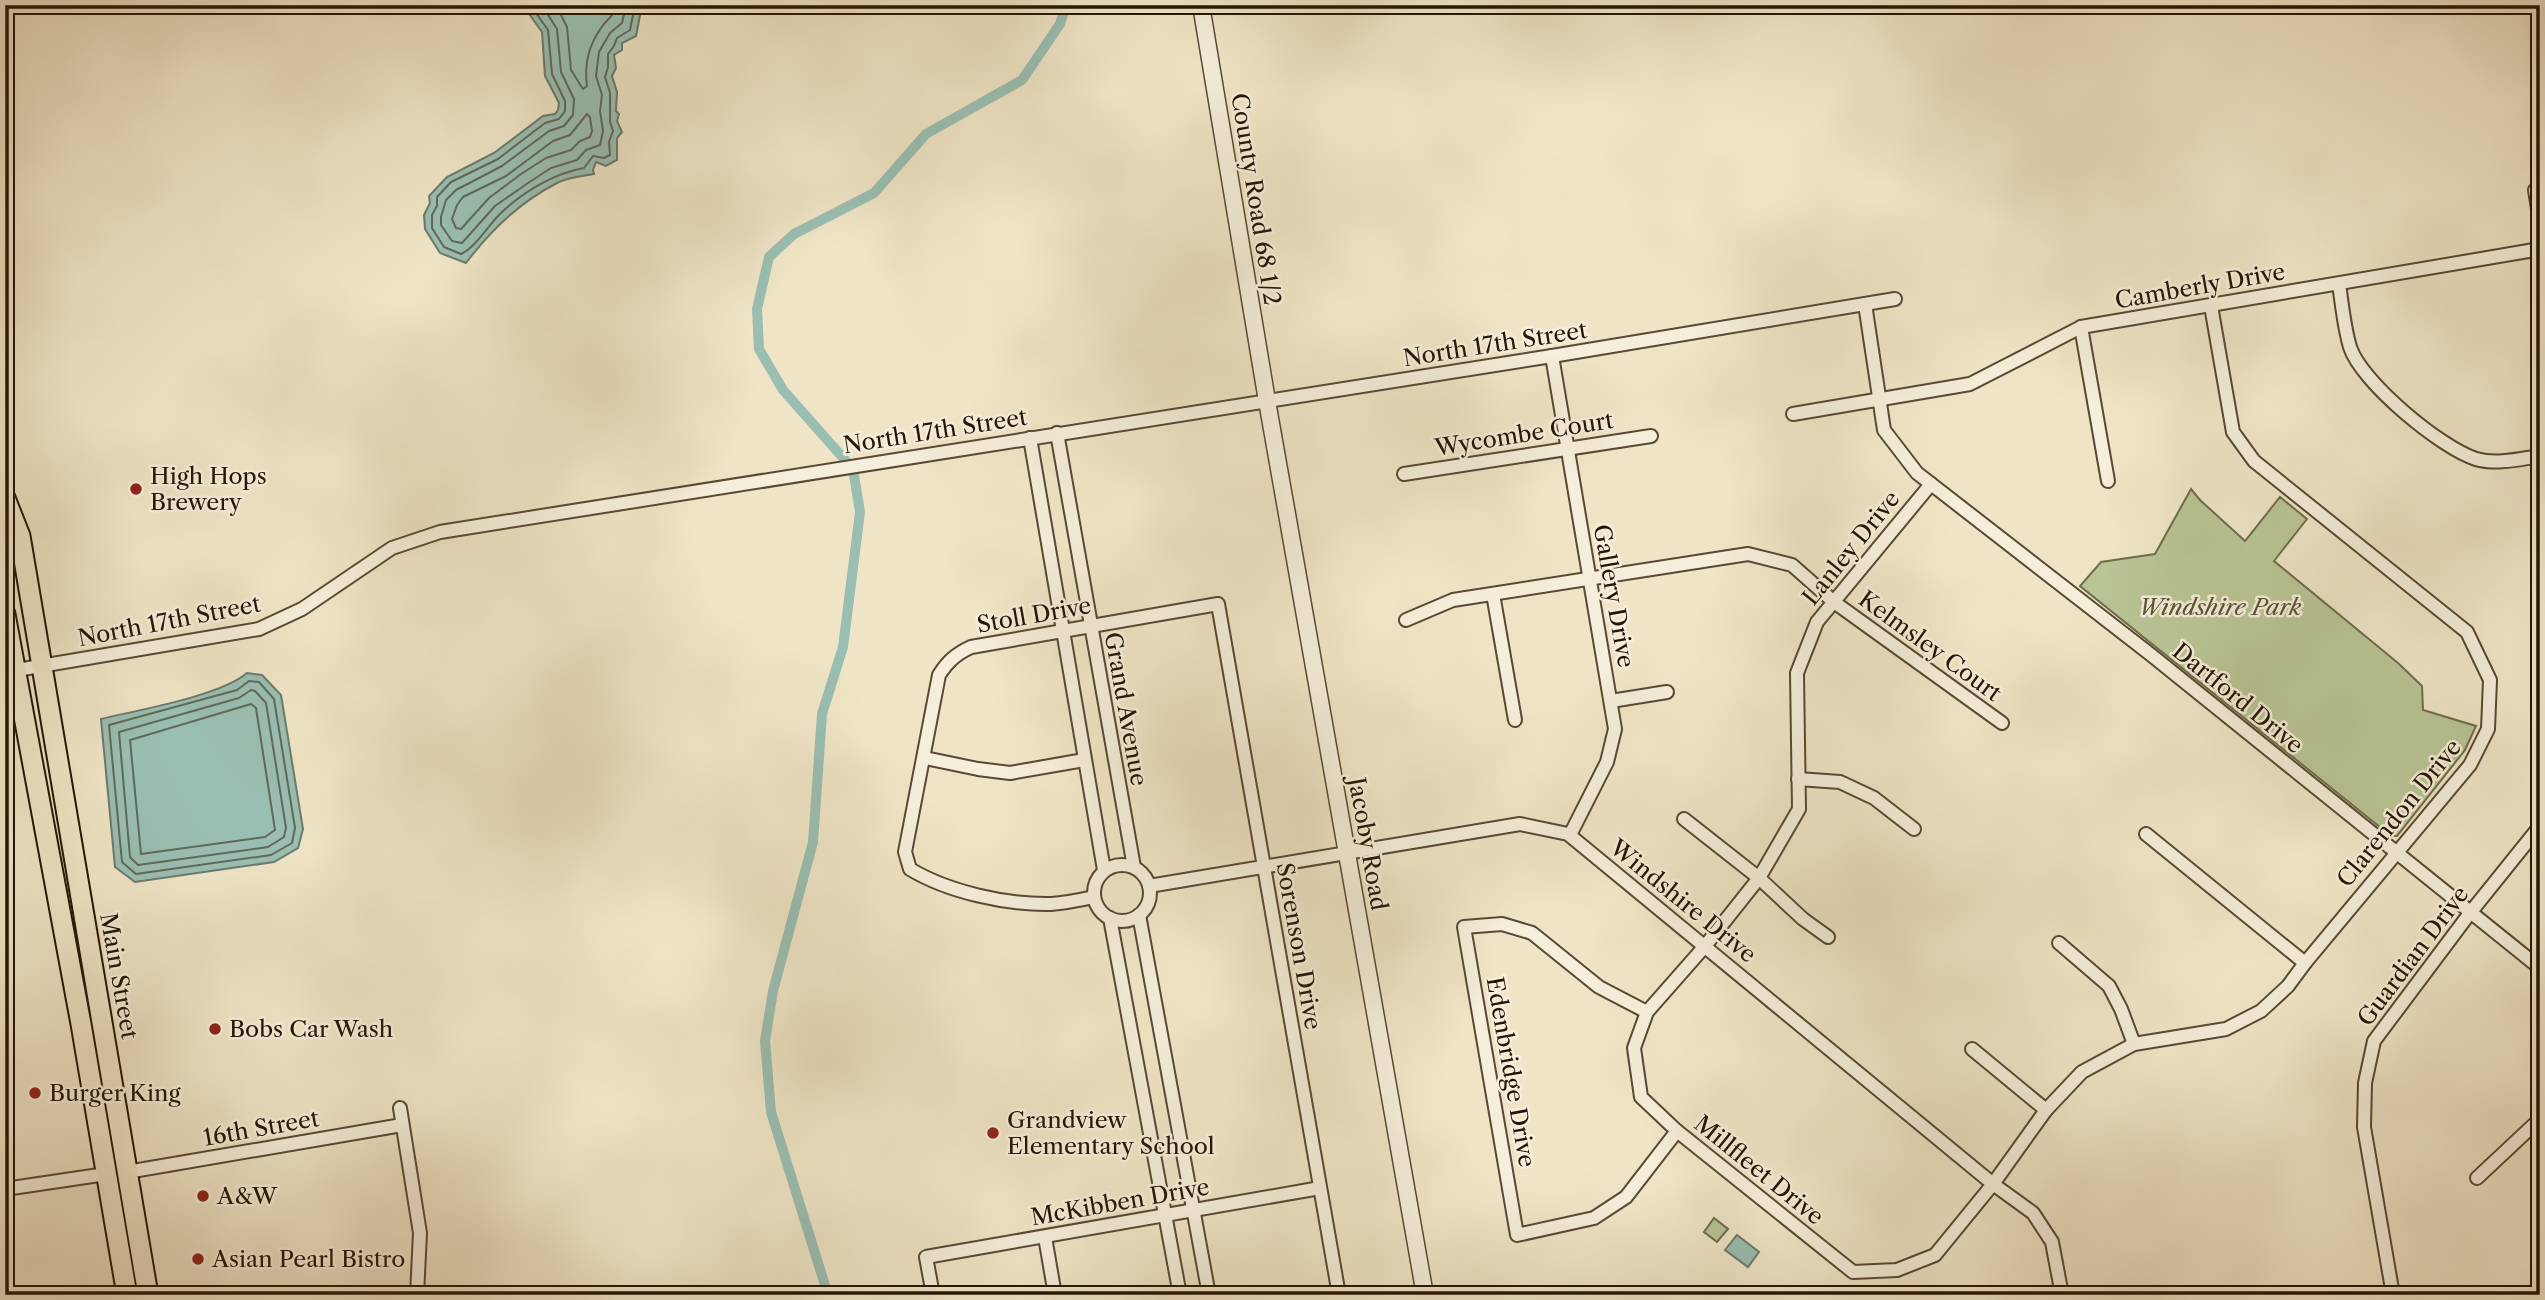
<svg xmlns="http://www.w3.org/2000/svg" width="2545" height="1300" viewBox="0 0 2545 1300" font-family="'Libre Caslon Text',serif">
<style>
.green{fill:#b9c595;stroke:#6e6d4c;stroke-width:2}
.water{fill:#9abfb2;stroke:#6b7b6c;stroke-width:2}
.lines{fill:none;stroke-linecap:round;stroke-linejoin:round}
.shore{stroke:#5f6a5b;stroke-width:2}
.canal{stroke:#9abfb2;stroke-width:10}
.minor-casing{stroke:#574934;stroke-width:16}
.tertiary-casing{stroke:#574934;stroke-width:19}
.primary-casing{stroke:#241504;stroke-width:23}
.minor{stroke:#f5eeda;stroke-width:12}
.tertiary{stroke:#f5eeda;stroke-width:16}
.primary{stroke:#efe5c6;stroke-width:19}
.poi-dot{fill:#8f2418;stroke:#f5eeda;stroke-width:2.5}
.labels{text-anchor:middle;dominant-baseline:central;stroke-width:5;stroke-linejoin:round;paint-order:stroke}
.street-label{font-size:23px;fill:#241504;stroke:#f5eeda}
.poi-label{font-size:23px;fill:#241504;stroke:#f5eeda;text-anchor:start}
.park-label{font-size:23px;font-style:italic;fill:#585337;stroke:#f5eeda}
</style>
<rect width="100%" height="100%" fill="#efe5c6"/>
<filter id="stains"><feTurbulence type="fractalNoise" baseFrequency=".00286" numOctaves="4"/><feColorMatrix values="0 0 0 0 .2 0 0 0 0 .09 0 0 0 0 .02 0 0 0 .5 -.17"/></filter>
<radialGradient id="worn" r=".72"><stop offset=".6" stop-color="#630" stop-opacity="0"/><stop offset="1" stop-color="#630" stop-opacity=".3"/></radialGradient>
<g class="green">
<polygon points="2191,489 2200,500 2245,541 2280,497 2307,519 2274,561 2398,663 2422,686 2423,710 2476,726 2465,750 2397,836 2391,836 2080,586 2101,562 2155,554"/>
<polygon points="1714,1218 1728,1229 1717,1242 1704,1232"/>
</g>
<g class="water">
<path d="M 530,5 L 642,5 L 636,36 L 622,43 L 622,50 L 614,55 L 616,68 L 612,76 L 617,92 L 616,111 L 619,114 L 617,121 L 622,132 L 617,138 L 617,160 L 606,166 L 596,162 L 593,170 L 594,174 C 581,176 568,177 557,183 C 522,201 490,231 466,263 L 440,253 L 425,229 L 424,215 L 430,203 L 429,196 L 447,177 L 494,153 L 543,116 L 555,114 L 558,110 L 559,103 L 545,76 L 542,32 L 527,11 Z"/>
<path d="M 247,673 L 262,675 L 281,695 L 303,829 L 298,848 L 274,862 L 135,882 L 115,867 L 101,719 C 138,710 220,696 247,673 Z"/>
<polygon points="1737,1235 1759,1252 1748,1267 1725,1250"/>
</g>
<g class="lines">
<g class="shore">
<path d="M 536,5 L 536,13 L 548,30 L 552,74 L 565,101 L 565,111 L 559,119 L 545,123 L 498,159 L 451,182 L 437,197 L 437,206 L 432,215 L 432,228 L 444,247 L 461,254 C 476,247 487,227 499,215 C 521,193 554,173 584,168 L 593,156 L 604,158 L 610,155 L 609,142 L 613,131 L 610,122 L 610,93 L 605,77 L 608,67 L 608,54 L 614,46 L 617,38 L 630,30 L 635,5"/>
<polyline points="545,5 545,10 557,29 561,72 574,99 573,115 564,126 549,131 502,166 456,190 446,200 441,217 441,225 452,241 462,243 495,206 528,183 551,168 577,160 586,150 600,145 603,131 600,111 602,95 596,76 599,52 610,33 622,23 626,5"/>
<path d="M 556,5 L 567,27 L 571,70 L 583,89 L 587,86 C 584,65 589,45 601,28 C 608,17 613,19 616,5"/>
<polygon points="587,114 590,117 592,131 590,137 580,141 571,150 546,158 521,174 489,198 461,229 456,228 452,219 457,205 463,197 506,176 553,141 570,135"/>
<polygon points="249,681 259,682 274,699 295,828 292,843 271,855 136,874 122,862 109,725 237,690"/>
<polygon points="251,690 255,691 266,703 286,828 284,837 268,847 138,865 130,857 119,732 239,698"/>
<polygon points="251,704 256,708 275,830 265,837 141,854 130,740"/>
</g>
<polyline class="canal" points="828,1295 771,1112 765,1041 773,991 813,842 822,714 843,647 860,512 853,469 783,390 759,349 757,309 769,257 794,234 874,193 926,134 1022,80 1060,24 1066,5"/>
<g class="minor-casing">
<g id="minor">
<polyline points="2535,190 2540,222"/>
<path d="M 2339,284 C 2342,304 2344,327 2350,347 C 2361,382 2441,448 2476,459 C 2496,465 2520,459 2540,456"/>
<polyline points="1865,304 1884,430 1917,473 2150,654 2540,968"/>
<polyline points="2081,327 2108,481"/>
<polyline points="1552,356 1615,729 1607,762 1570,835"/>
<polyline points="1793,414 1970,384 2081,327 2540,249"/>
<polyline points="1057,433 1134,867"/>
<polyline points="1030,438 1104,870"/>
<polyline points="1404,474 1651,436"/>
<polyline points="1931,484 1817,622 1797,673 1799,809 1759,878 1705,946 1647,1012 1634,1048 1641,1097 1677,1131 1853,1272 1897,1270 1935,1255 1993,1184 2046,1110 2082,1072 2134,1044 2226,1029 2261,1011 2288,986 2305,963 2470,765 2488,729 2490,680 2467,632 2254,461 2233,432 2211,306"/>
<polyline points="1493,594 1515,720"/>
<polyline points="1406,620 1453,600 1748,554 1792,565 1834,602 2002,723"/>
<polyline points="5,672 259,629 302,609 392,548 440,532 1552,356 1895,299"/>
<polyline points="1611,701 1667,692"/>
<polyline points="925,758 978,769 1010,773 1084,760"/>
<polyline points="1798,779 1840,782 1874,798 1914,829"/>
<polyline points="1684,819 1759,878 1803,919 1828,937"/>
<polyline points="2146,834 2305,963"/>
<circle cx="1122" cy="893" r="28"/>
<polyline points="1149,886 1520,824 1568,834 1993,1184 2033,1213 2052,1242 2062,1295"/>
<path d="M 1094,897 C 1080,900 1066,903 1051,904 C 1007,905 948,892 910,869 L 905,852 L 939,675 C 948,661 956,654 971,647 L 1218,604 L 1339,1295"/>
<polyline points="1139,915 1209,1295"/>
<polyline points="1110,918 1180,1295"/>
<polyline points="2059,943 2109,986 2121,1009 2134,1044"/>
<polyline points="1647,1012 1599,987 1532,933 1502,924 1464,927 1517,1235 1594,1218 1626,1197 1677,1131"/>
<polyline points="1972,1049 2046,1110"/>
<polyline points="400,1108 420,1233 417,1295"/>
<polyline points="127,1172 402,1125"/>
<polyline points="2477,1178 2540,1119"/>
<polyline points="5,1189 106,1174"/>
<polyline points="1045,1237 1055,1295"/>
<polyline points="933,1295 926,1257 1320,1188"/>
<polyline points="2393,1295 2364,1127 2365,1083 2374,1041 2470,913 2540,826"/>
</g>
</g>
<g class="tertiary-casing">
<polyline id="tertiary" points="1201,5 1267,401 1425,1295"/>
</g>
<g class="primary-casing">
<g id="primary">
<polyline points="5,498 20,536 148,1295"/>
<polyline points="5,614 81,1024 127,1295"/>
</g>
</g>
<use href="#minor" class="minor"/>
<use href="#tertiary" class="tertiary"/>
<use href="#primary" class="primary"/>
</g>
<g class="poi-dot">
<circle cx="136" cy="489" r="7"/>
<circle cx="215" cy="1029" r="7"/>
<circle cx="35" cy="1093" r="7"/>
<circle cx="993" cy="1133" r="7"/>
<circle cx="203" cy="1196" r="7"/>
<circle cx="198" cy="1259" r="7"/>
</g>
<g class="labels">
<g class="street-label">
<text transform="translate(1256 199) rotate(81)">County Road 68 1/2</text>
<text transform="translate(2200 286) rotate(-10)">Camberly Drive</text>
<text transform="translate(1495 344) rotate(-9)">North 17th Street</text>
<text transform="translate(935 431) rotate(-9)">North 17th Street</text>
<text transform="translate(1524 434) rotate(-9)">Wycombe Court</text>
<text transform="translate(1851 548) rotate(-51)">Lanley Drive</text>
<text transform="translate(1614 596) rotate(80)">Gallery Drive</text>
<text transform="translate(1034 615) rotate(-10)">Stoll Drive</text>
<text transform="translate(169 621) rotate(-11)">North 17th Street</text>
<text transform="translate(1930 646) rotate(36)">Kelmsley Court</text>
<text transform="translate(2238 698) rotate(39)">Dartford Drive</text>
<text transform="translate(1126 709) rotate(80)">Grand Avenue</text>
<text transform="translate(2399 813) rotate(-51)">Clarendon Drive</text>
<text transform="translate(1368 844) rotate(80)">Jacoby Road</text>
<text transform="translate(1683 901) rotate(39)">Windshire Drive</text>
<text transform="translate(1299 946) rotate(80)">Sorenson Drive</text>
<text transform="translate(2413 956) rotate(-53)">Guardian Drive</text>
<text transform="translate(119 976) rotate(80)">Main Street</text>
<text transform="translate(1511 1072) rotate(80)">Edenbridge Drive</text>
<text transform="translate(261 1128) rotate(-10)">16th Street</text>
<text transform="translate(1759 1170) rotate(39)">Millfleet Drive</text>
<text transform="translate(1120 1202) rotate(-10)">McKibben Drive</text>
</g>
<g class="poi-label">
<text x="150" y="476">High Hops<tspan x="150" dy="26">Brewery</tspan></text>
<text x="229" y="1029">Bobs Car Wash</text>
<text x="49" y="1093">Burger King</text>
<text x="1007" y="1120">Grandview<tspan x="1007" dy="26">Elementary School</tspan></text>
<text x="217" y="1196">A&amp;W</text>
<text x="212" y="1259">Asian Pearl Bistro</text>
</g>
<g class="park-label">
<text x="2220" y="607">Windshire Park</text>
</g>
</g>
<rect width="2545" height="1300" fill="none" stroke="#efe5c6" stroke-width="28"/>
<rect x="7" y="7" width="2531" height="1286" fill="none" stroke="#241504" stroke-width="3.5"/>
<rect x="14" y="14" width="2517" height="1272" fill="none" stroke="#241504" stroke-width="2"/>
<rect width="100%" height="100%" filter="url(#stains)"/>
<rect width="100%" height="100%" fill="url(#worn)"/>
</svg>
